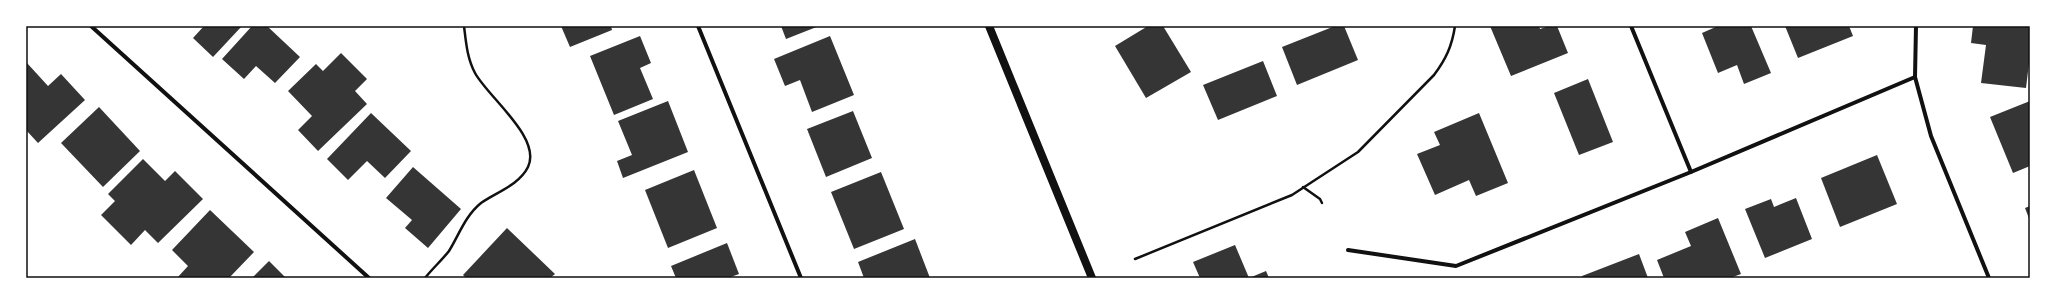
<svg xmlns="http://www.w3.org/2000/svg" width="2056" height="304" viewBox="0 0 2056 304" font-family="Montserrat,sans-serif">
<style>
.building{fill:#353535}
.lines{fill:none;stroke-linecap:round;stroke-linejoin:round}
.path{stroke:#111;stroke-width:2.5}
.minor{stroke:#111;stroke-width:4}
.secondary{stroke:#111;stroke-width:8}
.neatline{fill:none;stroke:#111;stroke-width:1.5}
</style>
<rect width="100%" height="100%" fill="#fff"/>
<g class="building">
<polygon points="204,26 242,26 213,57 193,38"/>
<polygon points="252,26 267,26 300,57 275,83 256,66 244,79 222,59"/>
<polygon points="561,26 611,26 612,30 570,47"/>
<polygon points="781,26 819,26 786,39"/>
<polygon points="1148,26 1163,26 1191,72 1146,98 1115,46"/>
<polygon points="1335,26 1344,26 1358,60 1297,85 1282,47"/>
<polygon points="1490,26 1539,26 1540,29 1549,26 1557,26 1568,53 1511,76"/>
<polygon points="1718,26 1751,26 1771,73 1744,84 1737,65 1718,73 1702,33"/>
<polygon points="1785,26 1849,26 1853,36 1798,58"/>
<polygon points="1973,26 2030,26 2030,55 2026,88 1981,83 1986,45 1971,43"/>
<polygon points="640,36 651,63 640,68 653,99 614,115 590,56"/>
<polygon points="830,36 854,95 812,112 800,80 785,86 774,59"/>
<polygon points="341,53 367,79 355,91 367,104 318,151 298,130 312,116 288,91 316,64 323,71"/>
<polygon points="1263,61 1277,96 1218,120 1203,85"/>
<polygon points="27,63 48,86 61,74 85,100 38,143 26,130"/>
<polygon points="1588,79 1613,142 1579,155 1554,93"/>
<polygon points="668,101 688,152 623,178 617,161 632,155 618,121"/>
<polygon points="2030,101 2030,166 2013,173 1990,117"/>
<polygon points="99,107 140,151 103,187 61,143"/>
<polygon points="853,111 872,158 826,177 807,129"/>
<polygon points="371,113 411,151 385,178 367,161 348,180 327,159"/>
<polygon points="1479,113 1508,183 1476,196 1469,180 1435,195 1417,154 1440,145 1434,132"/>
<polygon points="1877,155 1897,204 1840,227 1821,178"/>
<polygon points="143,159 165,181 175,171 203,199 158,243 145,230 131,245 101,215 115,201 108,194"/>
<polygon points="413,167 461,209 428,248 405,228 412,220 386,198"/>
<polygon points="694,170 717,228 668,248 645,190"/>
<polygon points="881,172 904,229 854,249 831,192"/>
<polygon points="1796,198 1812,239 1765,258 1745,209 1771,199 1774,207"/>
<polygon points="2030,206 2030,221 2025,208"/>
<polygon points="210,210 254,252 229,278 177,278 188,266 172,250"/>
<polygon points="1718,218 1741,274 1730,278 1664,278 1657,260 1691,246 1685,232"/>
<polygon points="507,228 555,274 550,278 466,278 463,275"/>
<polygon points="915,239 930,278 864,278 858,262"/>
<polygon points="727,243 739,274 728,278 676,278 671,266"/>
<polygon points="1235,245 1249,278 1200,278 1193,262"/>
<polygon points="1639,254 1648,278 1582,278 1582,276"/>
<polygon points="269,261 286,278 252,278"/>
<polygon points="1266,271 1269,278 1249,278"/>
</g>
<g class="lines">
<g class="path">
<polyline points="1303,187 1320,199 1322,203"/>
<path d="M 1135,259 L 1292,195 L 1358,152 L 1434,75 C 1446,59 1452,46 1455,26"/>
<path d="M 425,278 C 432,269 442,260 449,251 C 459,235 465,216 481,203 C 497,192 519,185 528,167 C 542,138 488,97 475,73 C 467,58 466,42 464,26"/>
</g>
<g class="minor">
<polyline points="91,26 369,278"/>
<polyline points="698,26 801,278"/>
<polyline points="1631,26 1691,172"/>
<polyline points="1916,26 1915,77 1931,136 1989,278"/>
<polyline points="1348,250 1456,266 1691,172 1915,77"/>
</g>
<polyline class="secondary" points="989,26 1092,278"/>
</g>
<rect width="2056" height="304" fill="none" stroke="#ffffff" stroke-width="54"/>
<rect x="27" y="27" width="2002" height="250" class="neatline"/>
</svg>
